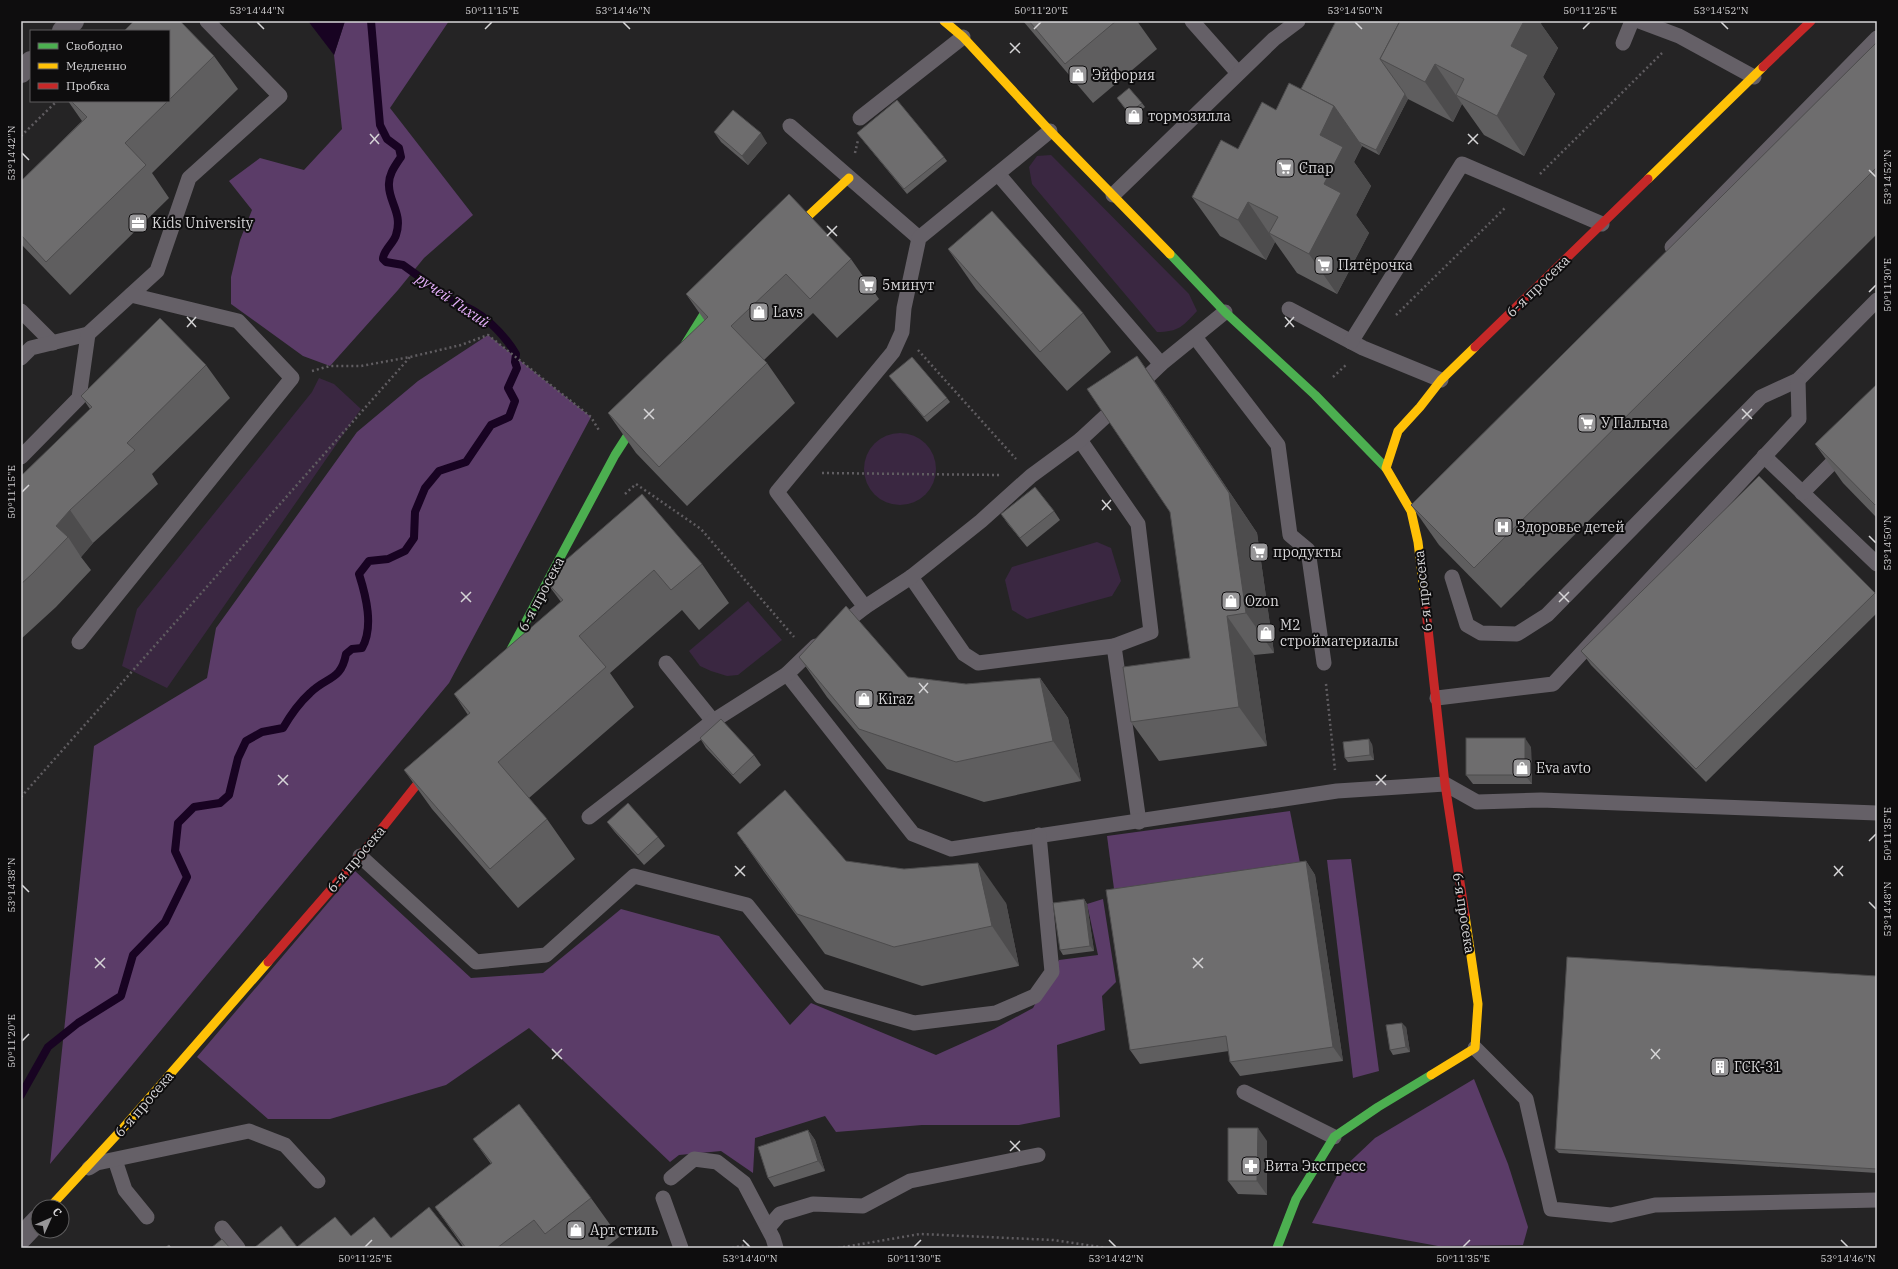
<svg xmlns="http://www.w3.org/2000/svg" width="1898" height="1269" viewBox="0 0 1898 1269" font-family="'IBM Plex Serif',serif">
<style>
.green{fill:#3a2741}
.forest{fill:#5b3c68}
.water{fill:#180322}
.lines{fill:none;stroke-linecap:round;stroke-linejoin:round}
.stream{stroke:#180322;stroke-width:8}
.path{stroke:#605d61;stroke-width:2.5;stroke-dasharray:2 3;stroke-linecap:butt}
.lane{stroke:#656067;stroke-width:15}
.street{stroke:#656067;stroke-width:22}
.fast{stroke:#4caf50;stroke-width:9}
.slow{stroke:#ffc107;stroke-width:9}
.jam{stroke:#c62828;stroke-width:9}
.wall{fill:#5f5e5f}
.shaded-wall{fill:#4d4c4d}
.building{fill:#6e6d6e;stroke:#4d4c4d}
.ticks{fill:none;stroke:#d6d5d7;stroke-width:1.5}
.labels{text-anchor:middle;dominant-baseline:central;stroke-width:4;stroke-linejoin:round;paint-order:stroke}
.poi-label{font-size:14px;fill:#d6d5d7;stroke:#0e0d0e;text-anchor:start}
.street-label{font-size:14px;fill:#d6d5d7;stroke:#0e0d0e}
.water-label{font-size:15px;font-style:italic;fill:#e5affb;stroke:#0e0d0e}
.neatline{fill:none;stroke:#d6d5d7;stroke-width:1.5}
.ticks-label{font-size:10px;text-anchor:middle;fill:#d6d5d7}
</style>
<rect width="100%" height="100%" fill="#252425"/>
<g class="green">
<path d="M 1051,155 L 1189,294 L 1197,311 C 1183,326 1179,332 1157,332 L 1032,184 L 1029,167 L 1037,156 Z"/>
<polygon points="319,378 334,384 361,409 167,688 122,666 137,609 312,392"/>
<circle cx="900" cy="469" r="36"/>
<polygon points="1097,542 1111,548 1121,581 1112,596 1027,619 1012,610 1005,580 1012,567"/>
<polygon points="748,601 782,640 738,675 727,676 711,671 700,666 689,651"/>
</g>
<g class="forest">
<polygon points="345,21 449,21 390,108 473,215 424,258 398,290 330,366 303,356 231,304 231,277 240,240 252,210 229,181 260,158 304,170 342,129 334,55"/>
<polygon points="488,335 591,417 449,683 50,1164 94,746 207,678 216,628 357,432 418,381"/>
<polygon points="1290,811 1301,868 1116,904 1107,836"/>
<polygon points="1351,859 1379,1071 1353,1078 1327,860"/>
<polygon points="355,871 471,978 543,973 621,909 719,936 790,1025 811,1003 936,1055 994,1029 1033,1008 1059,960 1098,955 1087,904 1103,899 1116,982 1102,996 1105,1030 1057,1045 1060,1117 1019,1125 922,1125 836,1132 825,1116 755,1138 753,1173 721,1151 679,1155 670,1162 529,1028 446,1085 330,1119 268,1119 197,1057"/>
<polygon points="1474,1079 1508,1164 1528,1227 1523,1245 1438,1246 1312,1223 1339,1172 1375,1138"/>
</g>
<polygon class="water" points="308,21 345,21 334,55"/>
<g class="lines">
<path class="stream" d="M 21,1095 L 48,1047 L 78,1023 L 121,996 L 133,955 L 165,922 L 187,877 L 175,851 L 178,823 L 194,807 L 220,803 L 229,795 L 238,758 L 246,741 L 262,732 L 283,728 C 290,716 299,703 310,693 C 327,676 341,681 346,654 L 352,649 L 362,648 C 374,627 366,596 359,574 L 369,561 L 388,559 L 405,551 L 414,538 L 415,512 L 425,488 L 439,471 L 466,462 L 491,425 L 509,417 L 515,401 L 508,388 L 517,368 L 515,362 L 516,354 C 503,333 481,310 457,304 L 403,265 L 386,262 L 383,259 C 383,250 394,243 396,235 C 403,214 389,202 389,186 C 388,175 395,166 401,157 L 399,148 L 387,139 L 380,125 L 371,21"/>
<g class="path">
<polyline points="21,136 57,101"/>
<polyline points="855,153 858,140"/>
<polyline points="1540,174 1662,53"/>
<polyline points="1396,315 1506,207"/>
<polyline points="918,350 1016,459"/>
<polyline points="312,371 330,366 361,366 410,357 461,345 488,335 591,417 600,432"/>
<polyline points="1333,377 1347,364"/>
<polyline points="822,473 999,475"/>
<polyline points="625,494 636,484 701,529 794,637"/>
<polyline points="1326,684 1335,770"/>
<polyline points="21,797 410,357"/>
<polyline points="732,1248 751,1244"/>
<polyline points="838,1248 920,1234 1053,1240 1106,1248"/>
</g>
<g class="lane">
<polyline points="1192,21 1238,73"/>
<polyline points="1639,21 1679,36 1754,77"/>
<polyline points="1623,43 1632,21"/>
<polyline points="860,118 963,37"/>
<polyline points="790,126 919,238"/>
<polyline points="998,174 1161,364"/>
<polyline points="1113,195 1274,39 1298,21"/>
<polyline points="1672,247 1877,38"/>
<polyline points="1289,309 1363,348 1441,380"/>
<polyline points="21,311 53,343"/>
<polyline points="1195,337 1278,445 1290,535 1308,550 1324,663"/>
<polyline points="1351,342 1462,164 1602,224"/>
<polyline points="21,358 31,348 88,334 157,271 189,178 280,96 207,21"/>
<polyline points="1136,388 1161,364 1225,312"/>
<polyline points="1080,440 1138,524 1151,632 1114,646"/>
<polyline points="1764,456 1877,564"/>
<polyline points="21,457 79,398 88,334"/>
<polyline points="1802,493 1844,451"/>
<polyline points="911,577 964,654 978,663 1114,646 1139,822"/>
<polyline points="1452,577 1467,625 1481,633 1517,634 1547,615 1761,397 1798,380 1877,300"/>
<polyline points="865,607 911,577 981,521 1031,476 1080,440 1120,403"/>
<polyline points="839,627 865,607 777,492 893,352 902,332 904,308 919,238 1050,131"/>
<polyline points="79,642 292,378 238,321 131,295"/>
<polyline points="666,663 713,721"/>
<polyline points="787,674 913,834 951,849 1337,791 1445,784 1477,802 1541,800 1877,813"/>
<polyline points="1437,698 1553,684 1799,419 1798,380"/>
<polyline points="589,817 713,721 787,674 816,646"/>
<polyline points="360,856 476,962 546,955 634,876 747,905 820,996 914,1023 996,1013 1035,996 1052,972 1039,835"/>
<polyline points="1475,1048 1526,1099 1551,1209 1611,1215 1655,1205 1877,1200"/>
<polyline points="1244,1092 1334,1137"/>
<polyline points="115,1160 125,1190 147,1217"/>
<polyline points="89,1168 97,1163 249,1131 285,1145 318,1181"/>
<polyline points="671,1178 694,1159 717,1162 744,1183 773,1238 776,1248"/>
<polyline points="663,1198 681,1248"/>
<polyline points="222,1228 238,1248"/>
<polyline points="768,1228 780,1214 813,1204 863,1206 910,1181 1038,1155"/>
</g>
<g class="street">
<polyline points="63,31 73,21"/>
<polyline points="21,72 31,62"/>
<polyline points="21,1238 38,1220"/>
</g>
<g class="fast">
<polyline points="1170,254 1225,312 1315,395 1386,468"/>
<polyline points="676,359 707,309 722,295"/>
<polyline points="501,668 615,455 642,413"/>
<polyline points="1277,1248 1296,1199 1334,1137 1378,1107 1431,1075"/>
</g>
<g class="slow">
<polyline points="944,21 963,37 1050,131 1170,254"/>
<polyline points="1648,179 1763,67"/>
<polyline points="788,235 849,178"/>
<polyline points="1424,592 1418,542 1411,511 1386,468 1398,431 1420,407 1441,380 1475,347"/>
<polyline points="1431,1075 1475,1048 1478,1004 1465,915"/>
<polyline points="50,1207 124,1127 268,962"/>
</g>
<g class="jam">
<polyline points="1763,67 1811,21"/>
<polyline points="1475,347 1648,179"/>
<polyline points="1424,592 1445,784 1465,915"/>
<polyline points="268,962 360,856 434,763"/>
</g>
</g>
<g class="wall">
<polygon points="1023,21 1137,21 1157,49 1093,103"/>
<polygon points="1336,21 1541,24 1558,48 1543,77 1555,94 1524,156 1484,135 1462,104 1453,122 1408,99 1379,155 1362,146 1354,162 1371,186 1356,215 1369,233 1337,294 1297,273 1275,242 1266,260 1220,236 1192,197 1276,110 1301,89"/>
<polygon points="169,31 214,56 238,89 152,173 169,198 70,295 21,244 21,181 82,121 68,101 169,101"/>
<polygon points="1877,42 1877,234 1501,608 1439,545 1411,505"/>
<polygon points="1117,98 1142,103 1145,107 1132,118"/>
<polygon points="714,132 767,143 748,165 721,142"/>
<polygon points="857,133 944,157 947,161 907,194"/>
<polygon points="948,249 1083,313 1111,352 1067,391 976,289"/>
<polygon points="851,259 879,299 837,338 813,313 764,360 767,363 795,403 687,506 636,453 608,413 705,321 686,294"/>
<polygon points="206,365 230,398 152,474 158,484 93,543 81,557 91,570 56,607 21,639 21,493 22,493 21,491 21,476 90,409 81,396"/>
<polygon points="889,376 947,398 950,402 927,422 893,381"/>
<polygon points="1877,384 1877,518 1843,483 1815,444"/>
<polygon points="1165,396 1257,533 1274,653 1254,655 1267,746 1159,761 1131,722 1190,658"/>
<polygon points="1054,511 1060,520 1027,547 1008,524 1001,514"/>
<polygon points="702,564 729,603 699,630 682,610 610,673 634,707 529,798 547,819 575,859 518,908 432,809 404,770 468,715 454,694 561,602 544,579"/>
<polygon points="1875,593 1877,596 1877,613 1706,782 1591,665 1581,651"/>
<polygon points="799,657 908,677 966,684 1040,678 1068,718 1081,781 984,802 887,769 827,697"/>
<polygon points="700,738 754,755 761,765 740,784 706,748"/>
<polygon points="1372,744 1374,760 1348,762 1345,758"/>
<polygon points="1531,747 1532,784 1473,784 1466,775"/>
<polygon points="607,822 658,837 665,846 644,865 614,831"/>
<polygon points="737,833 1006,903 1019,966 922,986 825,954 765,873"/>
<polygon points="1306,861 1315,875 1343,1061 1240,1076 1230,1062 1229,1051 1140,1064 1130,1050"/>
<polygon points="1084,899 1087,904 1094,951 1063,955 1060,950"/>
<polygon points="1877,976 1877,1173 1559,1153 1555,1149"/>
<polygon points="1406,1027 1410,1052 1393,1055 1390,1050"/>
<polygon points="808,1130 815,1140 825,1171 774,1187 768,1178"/>
<polygon points="473,1139 591,1198 619,1237 605,1248 464,1248 435,1207 491,1164"/>
<polygon points="1267,1141 1267,1195 1238,1194 1228,1181"/>
</g>
<g class="shaded-wall">
<polygon points="1524,21 1542,21 1541,24 1558,48 1543,77 1555,94 1524,156 1497,116 1511,46"/>
<polygon points="1435,64 1462,104 1453,122 1425,82"/>
<polygon points="1405,94 1408,99 1379,155 1376,150"/>
<polygon points="1334,106 1362,146 1354,162 1371,186 1356,215 1369,233 1337,294 1309,254 1324,184 1320,135"/>
<polygon points="761,133 767,143 748,165 742,156"/>
<polygon points="1248,202 1275,242 1266,260 1238,220"/>
<polygon points="1137,356 1165,396 1257,533 1274,653 1246,613"/>
<polygon points="70,510 93,543 81,557 68,537 56,526"/>
<polygon points="1227,616 1254,655 1267,746 1239,707"/>
<polygon points="1040,678 1068,718 1081,781 1053,741"/>
<polygon points="1525,738 1531,747 1532,784 1525,775"/>
<polygon points="1369,739 1372,744 1374,760 1370,755"/>
<polygon points="1306,861 1315,875 1343,1061 1333,1047"/>
<polygon points="978,863 1006,903 1019,966 992,926"/>
<polygon points="1084,899 1087,904 1094,951 1090,946"/>
<polygon points="1402,1023 1406,1027 1410,1052 1406,1047"/>
<polygon points="1258,1128 1267,1141 1267,1195 1257,1181"/>
<polygon points="808,1130 815,1140 825,1171 818,1161"/>
</g>
<g class="building">
<polygon points="134,21 180,21 214,56 169,100 169,31 124,31"/>
<polygon points="1029,21 1116,21 1065,64"/>
<polygon points="1336,21 1400,21 1380,59 1405,94 1376,150 1359,142 1334,106 1301,89"/>
<polygon points="1400,21 1524,21 1511,46 1528,55 1497,116 1456,95 1464,79 1435,64 1425,82 1380,59"/>
<polygon points="1877,42 1877,167 1474,568 1411,505"/>
<polygon points="1289,83 1334,106 1320,135 1343,147 1324,184 1341,193 1309,254 1269,233 1278,217 1248,202 1238,220 1192,197 1221,140 1238,149 1262,102 1276,110"/>
<polygon points="1129,88 1142,103 1129,113 1117,98"/>
<polygon points="897,100 944,157 904,189 857,133"/>
<polygon points="71,101 168,101 125,143 146,165 46,262 21,235 21,181 87,117"/>
<polygon points="733,110 761,133 742,156 714,132"/>
<polygon points="789,194 851,259 810,299 786,274 731,326 767,363 659,467 608,413 708,317 686,294"/>
<polygon points="992,211 1083,313 1040,352 948,249"/>
<polygon points="160,318 206,365 127,443 135,450 70,510 56,526 68,537 32,574 21,584 21,493 23,491 21,489 21,476 92,407 81,396"/>
<polygon points="1137,356 1229,493 1246,613 1227,616 1239,707 1131,722 1123,667 1190,658 1170,512 1087,389"/>
<polygon points="912,357 947,398 924,417 889,376"/>
<polygon points="1877,384 1877,503 1875,505 1815,444"/>
<polygon points="1759,476 1875,593 1696,769 1581,651"/>
<polygon points="1035,487 1054,511 1020,538 1001,514"/>
<polygon points="642,494 702,564 671,590 654,570 579,636 606,667 498,762 547,819 490,869 404,770 470,713 454,694 563,600 544,579"/>
<polygon points="846,606 908,677 966,684 1040,678 1053,741 956,762 859,729 799,657"/>
<polygon points="721,719 754,755 733,775 700,738"/>
<rect x="1466" y="738" width="59" height="37"/>
<polygon points="1369,739 1370,755 1345,758 1343,742"/>
<polygon points="785,790 846,861 904,869 978,863 992,926 894,947 797,914 737,833"/>
<polygon points="628,803 658,837 638,855 607,822"/>
<polygon points="1306,861 1333,1047 1230,1062 1226,1036 1130,1050 1106,890"/>
<polygon points="1084,899 1090,946 1060,950 1053,903"/>
<polygon points="1567,957 1877,976 1877,1169 1555,1149"/>
<polygon points="1402,1023 1406,1047 1390,1050 1386,1025"/>
<polygon points="519,1104 591,1198 545,1234 534,1220 497,1248 466,1248 435,1207 492,1163 473,1139"/>
<polygon points="1228,1128 1258,1128 1257,1181 1228,1181"/>
<polygon points="808,1130 818,1161 768,1178 758,1147"/>
<polygon points="429,1207 461,1247 459,1248 254,1248 281,1226 297,1247 335,1217 351,1236 374,1217 391,1238"/>
<polygon points="222,1239 230,1248 211,1248"/>
<polygon points="169,1245 172,1248 165,1248"/>
</g>
<path class="ticks" d="M 257,22 L 264,29M 623,22 L 630,29M 1355,22 L 1362,29M 1721,22 L 1728,29M 485,29 L 492,22M 1034,29 L 1041,22M 1583,29 L 1590,22M 1010,43 L 1020,53M 1010,53 L 1020,43M 370,134 L 379,144M 1468,134 L 1478,144M 370,144 L 379,134M 1468,144 L 1478,134M 22,153 L 29,160M 1869,170 L 1876,177M 827,226 L 837,236M 827,236 L 837,226M 1869,292 L 1876,285M 187,317 L 196,327M 1285,317 L 1294,327M 187,327 L 196,317M 1285,327 L 1294,317M 644,409 L 654,419M 1742,409 L 1752,419M 644,419 L 654,409M 1742,419 L 1752,409M 22,492 L 29,485M 1102,500 L 1111,510M 1102,510 L 1111,500M 1869,536 L 1876,543M 461,592 L 471,602M 1559,592 L 1569,602M 461,602 L 471,592M 1559,602 L 1569,592M 919,683 L 928,693M 919,693 L 928,683M 278,775 L 288,785M 1376,775 L 1386,785M 278,785 L 288,775M 1376,785 L 1386,775M 1869,841 L 1876,834M 735,866 L 745,876M 1834,866 L 1843,876M 735,876 L 745,866M 1834,876 L 1843,866M 22,885 L 29,892M 1869,902 L 1876,909M 95,958 L 105,968M 1193,958 L 1203,968M 95,968 L 105,958M 1193,968 L 1203,958M 22,1041 L 29,1034M 552,1049 L 562,1059M 1651,1049 L 1660,1059M 552,1059 L 562,1049M 1651,1059 L 1660,1049M 1010,1141 L 1020,1151M 1010,1151 L 1020,1141M 743,1240 L 750,1247M 1109,1240 L 1116,1247M 1841,1240 L 1848,1247M 365,1247 L 372,1240M 914,1247 L 921,1240M 1463,1247 L 1470,1240"/>
<defs>
<g id="shop-square" transform="scale(1)"><rect x="-9" y="-9" width="18" height="18" rx="4" fill="#989799" stroke="#0e0d0e"/><path d="M-5-2.5h2.3a2.7 3.5 0 0 1 5.4 0H5L5.5 6h-11ZM-1.5-2.5h3a1.5 2.3 0 0 0-3 0Z" fill="#fff"/></g>
<g id="supermarket-square" transform="scale(1)"><rect x="-9" y="-9" width="18" height="18" rx="4" fill="#989799" stroke="#0e0d0e"/><path d="M-6-5.5h2.5l.6 2H6L4.5 2H-2.5L-4.4-4H-6ZM-1.5 3.2a1.3 1.3 0 1 0 .1 0ZM3 3.2a1.3 1.3 0 1 0 .1 0Z" fill="#fff"/></g>
<g id="office-square" transform="scale(1)"><rect x="-9" y="-9" width="18" height="18" rx="4" fill="#989799" stroke="#0e0d0e"/><path d="M-6-3h4V-5.5h4V-3h4V5H-6ZM-1-4.5V-3h2v-1.5ZM-6 0V1H6V0Z" fill="#fff"/></g>
<g id="hospital-square" transform="scale(1)"><rect x="-9" y="-9" width="18" height="18" rx="4" fill="#989799" stroke="#0e0d0e"/><path d="M-5-5h3v3.5h4V-5h3V5h-3V1.5h-4V5h-3Z" fill="#fff"/></g>
<g id="building-square" transform="scale(1)"><rect x="-9" y="-9" width="18" height="18" rx="4" fill="#989799" stroke="#0e0d0e"/><path d="M-4-6H4V6H1V3H-1V6H-4ZM-2.5-4.3h1.7v1.8h-1.7ZM.8-4.3h1.7v1.8H.8ZM-2.5-1h1.7V.8h-1.7ZM.8-1h1.7V.8H.8Z" fill="#fff"/></g>
<g id="pharmacy-square" transform="scale(1)"><rect x="-9" y="-9" width="18" height="18" rx="4" fill="#989799" stroke="#0e0d0e"/><path d="M-2-6h4v4h4v4h-4v4h-4v-4h-4v-4h4Z" fill="#fff"/></g>
</defs>
<g fill-rule="evenodd">
<use href="#shop-square" x="1078" y="75"/>
<use href="#shop-square" x="1134" y="116"/>
<use href="#supermarket-square" x="1285" y="168"/>
<use href="#office-square" x="138" y="223"/>
<use href="#supermarket-square" x="1324" y="265"/>
<use href="#supermarket-square" x="868" y="285"/>
<use href="#shop-square" x="759" y="312"/>
<use href="#supermarket-square" x="1587" y="423"/>
<use href="#hospital-square" x="1503" y="527"/>
<use href="#supermarket-square" x="1259" y="552"/>
<use href="#shop-square" x="1231" y="601"/>
<use href="#shop-square" x="1266" y="633"/>
<use href="#shop-square" x="864" y="699"/>
<use href="#shop-square" x="1522" y="768"/>
<use href="#building-square" x="1720" y="1067"/>
<use href="#pharmacy-square" x="1251" y="1166"/>
<use href="#shop-square" x="576" y="1230"/>
</g>
<g class="labels">
<g class="poi-label">
<text x="1092" y="75">Эйфория</text>
<text x="1148" y="116">тормозилла</text>
<text x="1299" y="168">Спар</text>
<text x="152" y="223">Kids University</text>
<text x="1338" y="265">Пятёрочка</text>
<text x="882" y="285">5минут</text>
<text x="773" y="312">Lavs</text>
<text x="1601" y="423">У Палыча</text>
<text x="1517" y="527">Здоровье детей</text>
<text x="1273" y="552">продукты</text>
<text x="1245" y="601">Ozon</text>
<text x="1280" y="625">М2<tspan x="1280" dy="16">стройматериалы</tspan></text>
<text x="878" y="699">Kiraz</text>
<text x="1536" y="768">Eva avto</text>
<text x="1734" y="1067">ГСК-31</text>
<text x="1265" y="1166">Вита Экспресс</text>
<text x="590" y="1230">Арт стиль</text>
</g>
<g class="street-label">
<text transform="translate(1538 286) rotate(-44)">6-я просека</text>
<text transform="translate(1423 591) rotate(-96)">6-я просека</text>
<text transform="translate(541 594) rotate(-62)">6-я просека</text>
<text transform="translate(356 859) rotate(-50)">6-я просека</text>
<text transform="translate(1464 913) rotate(81)">6-я просека</text>
<text transform="translate(144 1104) rotate(-49)">6-я просека</text>
</g>
<g class="water-label">
<text transform="translate(453 300) rotate(34)">ручей Тихий</text>
</g>
</g>
<rect width="1898" height="1269" fill="none" stroke="#0e0d0e" stroke-width="44"/>
<rect x="30" y="30" width="140" height="72" fill="#0e0d0e" stroke="#5e5d5e"/>
<rect x="38" y="43" width="20" height="6" fill="#4caf50" stroke="#5e5d5e"/>
<text x="66" y="50" font-size="12" fill="#d6d5d7">Свободно</text>
<rect x="38" y="63" width="20" height="6" fill="#ffc107" stroke="#5e5d5e"/>
<text x="66" y="70" font-size="12" fill="#d6d5d7">Медленно</text>
<rect x="38" y="83" width="20" height="6" fill="#c62828" stroke="#5e5d5e"/>
<text x="66" y="90" font-size="12" fill="#d6d5d7">Пробка</text>
<g transform="translate(50 1219) rotate(45)"><circle r="19" fill="#0e0d0e" stroke="#5e5d5e"/>
<path d="M0-3L7 15L0 10L-7 15Z" fill="#989799"/>
<text y="-6" font-size="11" font-weight="bold" text-anchor="middle" fill="#d6d5d7">С</text>
</g>
<rect x="22" y="22" width="1854" height="1225" class="neatline"/>
<g class="ticks-label">
<text x="257" y="14">53°14'44"N</text>
<text x="492" y="14">50°11'15"E</text>
<text x="623" y="14">53°14'46"N</text>
<text x="1041" y="14">50°11'20"E</text>
<text x="1355" y="14">53°14'50"N</text>
<text x="1590" y="14">50°11'25"E</text>
<text x="1721" y="14">53°14'52"N</text>
<text transform="translate(11 153) rotate(-90)" y="4">53°14'42"N</text>
<text transform="translate(1887 177) rotate(-90)" y="4">53°14'52"N</text>
<text transform="translate(1887 285) rotate(-90)" y="4">50°11'30"E</text>
<text transform="translate(11 492) rotate(-90)" y="4">50°11'15"E</text>
<text transform="translate(1887 543) rotate(-90)" y="4">53°14'50"N</text>
<text transform="translate(1887 834) rotate(-90)" y="4">50°11'35"E</text>
<text transform="translate(11 885) rotate(-90)" y="4">53°14'38"N</text>
<text transform="translate(1887 909) rotate(-90)" y="4">53°14'48"N</text>
<text transform="translate(11 1041) rotate(-90)" y="4">50°11'20"E</text>
<text x="365" y="1262">50°11'25"E</text>
<text x="750" y="1262">53°14'40"N</text>
<text x="914" y="1262">50°11'30"E</text>
<text x="1116" y="1262">53°14'42"N</text>
<text x="1463" y="1262">50°11'35"E</text>
<text x="1848" y="1262">53°14'46"N</text>
</g>
</svg>
